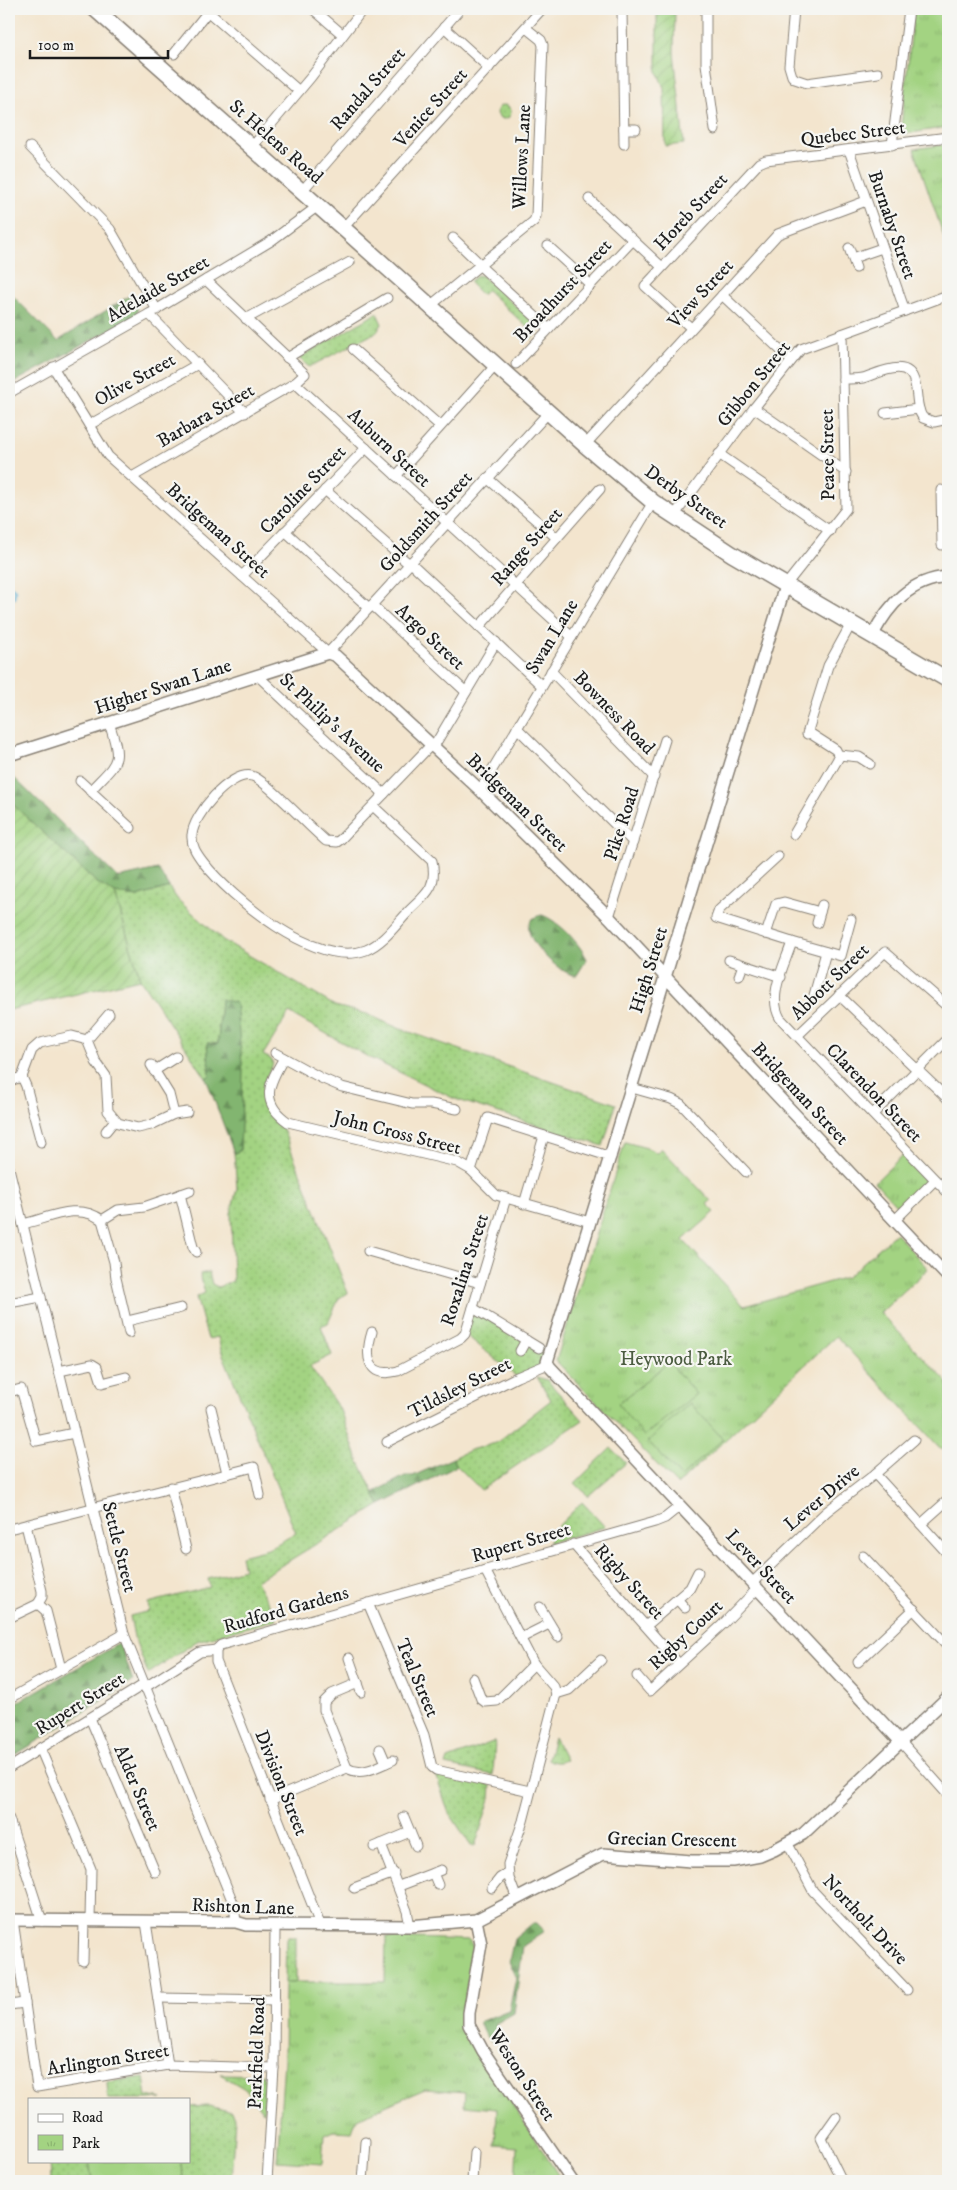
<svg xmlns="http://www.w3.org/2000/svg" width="957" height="2190" viewBox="0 0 957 2190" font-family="'IM FELL DW Pica',serif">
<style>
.grass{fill:url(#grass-dots);stroke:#60784f}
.forest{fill:url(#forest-firs);stroke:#4f6846}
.park{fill:url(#park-tufts);stroke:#60784f}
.garden{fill:url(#garden-furrows);stroke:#60784f}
.pitch{fill:#a3d382;stroke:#60784f}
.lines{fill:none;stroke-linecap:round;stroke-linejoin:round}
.stream{stroke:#5bb4d8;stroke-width:2.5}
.minor-casing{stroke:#888075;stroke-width:11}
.tertiary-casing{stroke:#888075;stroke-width:14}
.primary-casing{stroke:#888075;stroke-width:18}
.minor{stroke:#fff;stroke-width:9}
.tertiary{stroke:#fff;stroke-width:11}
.primary{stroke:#fff;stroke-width:15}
.labels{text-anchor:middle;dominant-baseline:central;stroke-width:4.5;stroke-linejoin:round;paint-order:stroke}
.street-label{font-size:19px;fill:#1c1c1c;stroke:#f6f6f2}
.park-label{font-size:19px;fill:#4b5c40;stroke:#f6f6f2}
</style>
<defs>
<pattern id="grass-dots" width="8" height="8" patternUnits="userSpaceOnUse" patternTransform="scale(1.25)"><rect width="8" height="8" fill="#a3d382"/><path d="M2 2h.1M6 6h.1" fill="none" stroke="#8cb570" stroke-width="1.8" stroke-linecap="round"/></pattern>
<pattern id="forest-firs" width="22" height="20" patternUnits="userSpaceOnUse" patternTransform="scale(1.25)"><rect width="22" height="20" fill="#82b570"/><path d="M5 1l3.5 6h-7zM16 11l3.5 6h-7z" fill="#6a925b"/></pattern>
<pattern id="park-tufts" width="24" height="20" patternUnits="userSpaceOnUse" patternTransform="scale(1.25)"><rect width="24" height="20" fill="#a3d382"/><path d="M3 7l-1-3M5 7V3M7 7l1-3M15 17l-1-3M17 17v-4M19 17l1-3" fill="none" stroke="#8cb570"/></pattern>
<pattern id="garden-furrows" width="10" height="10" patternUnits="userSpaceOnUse" patternTransform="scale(1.25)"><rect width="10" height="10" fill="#a3d382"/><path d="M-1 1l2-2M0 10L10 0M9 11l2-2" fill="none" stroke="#8cb570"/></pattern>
</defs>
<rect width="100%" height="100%" fill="#f6f6f2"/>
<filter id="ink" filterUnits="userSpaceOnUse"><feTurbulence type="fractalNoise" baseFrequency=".02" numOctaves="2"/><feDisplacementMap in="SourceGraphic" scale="10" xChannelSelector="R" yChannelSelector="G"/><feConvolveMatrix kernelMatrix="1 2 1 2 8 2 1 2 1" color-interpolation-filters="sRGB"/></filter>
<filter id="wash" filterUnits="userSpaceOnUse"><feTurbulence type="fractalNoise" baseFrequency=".0096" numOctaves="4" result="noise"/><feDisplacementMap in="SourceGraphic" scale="20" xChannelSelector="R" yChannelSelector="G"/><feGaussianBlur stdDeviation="1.12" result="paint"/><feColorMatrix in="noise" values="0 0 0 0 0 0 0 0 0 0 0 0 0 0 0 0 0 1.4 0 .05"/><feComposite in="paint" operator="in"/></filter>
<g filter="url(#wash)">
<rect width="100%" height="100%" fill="#f3e5ce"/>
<g class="grass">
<circle cx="504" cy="112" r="7"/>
<polygon points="478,275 482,276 539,327 538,332 531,339 524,332 528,328 487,290 482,295 469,282"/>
<polygon points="377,313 382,324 377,332 309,367 299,358"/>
<path d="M 169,887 L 178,900 L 223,940 L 335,1006 L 367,1014 L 398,1028 L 616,1104 L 603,1146 L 455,1099 L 370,1058 L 289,1013 L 263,1055 L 271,1059 L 273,1063 C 272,1068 268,1072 266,1077 C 260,1095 269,1109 280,1122 L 348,1293 L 339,1298 L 328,1323 L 321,1326 L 332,1355 L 310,1366 L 340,1410 L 358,1460 L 380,1505 L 256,1581 L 277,1619 L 197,1641 L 148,1674 L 134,1637 L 130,1616 L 149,1611 L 148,1603 L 210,1587 L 208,1579 L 244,1569 L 241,1556 L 268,1549 L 296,1533 L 221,1350 L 218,1337 L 208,1339 L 196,1297 L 205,1293 L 200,1274 L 209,1272 L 212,1284 L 218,1287 L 233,1281 L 231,1213 L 237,1188 L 234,1153 L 240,1151 L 236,1004 L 221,1000 L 218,1044 L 207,1043 L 210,1076 L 206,1078 L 140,979 L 115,894 L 138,897 Z"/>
<polygon points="473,1308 549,1354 548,1364 517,1377 465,1334"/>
<polygon points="537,1377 547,1380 583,1420 481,1490 457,1466 453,1458 470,1450 496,1443 551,1400"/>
<polygon points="611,1448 626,1463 588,1496 575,1483"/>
<polygon points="582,1502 605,1527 549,1543 551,1533"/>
<path d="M 554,1737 L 566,1760 C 559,1763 554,1763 548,1759 Z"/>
<polygon points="495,1741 493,1775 446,1765 448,1759"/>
<polygon points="436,1774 491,1785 490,1799 475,1846 471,1846 448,1811"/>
<polygon points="288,1936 296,1936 296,1982 285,1982 286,1938"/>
<polygon points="220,2074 266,2075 264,2113 245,2089"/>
<polygon points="144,2077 147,2096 162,2099 108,2099 107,2082"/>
<polygon points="209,2106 232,2112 235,2117 231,2181 184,2181 180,2161 189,2161 189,2107"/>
<polygon points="50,2161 89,2161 92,2181 51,2181"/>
</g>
<g class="forest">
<path d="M 9,292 L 58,341 L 129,296 C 135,302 140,307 136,316 L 9,385 Z"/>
<polygon points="9,773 118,878 158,869 169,887 138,897 115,894 97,883 9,801"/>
<path d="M 542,915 C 559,921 579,943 587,959 L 577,975 C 561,978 503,923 542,915 Z"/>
<polygon points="221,999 236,1003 243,1073 240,1151 234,1153 206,1078 210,1075 207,1043 218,1044"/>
<polygon points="453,1458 457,1466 380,1505 373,1493 405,1476 413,1476"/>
<polygon points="120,1643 133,1681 9,1759 9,1707"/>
<path d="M 533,1923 L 537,1923 L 545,1931 L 523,1946 L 514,2013 L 495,2024 L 502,2035 L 498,2041 C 486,2044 483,2031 479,2022 L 509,2010 L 516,1978 L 509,1961 L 514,1939 Z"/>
</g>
<g class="park">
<polygon points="914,9 948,9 948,127 905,134 901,128 902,118"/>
<polygon points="948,144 948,249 914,149"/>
<polygon points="625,1142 647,1148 657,1153 661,1148 711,1201 707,1204 715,1212 683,1240 744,1306 847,1277 896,1233 928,1269 880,1313 948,1383 948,1445 942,1450 836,1336 677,1485 556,1361"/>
<polygon points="904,1154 929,1180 903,1205 896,1205 875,1182"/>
<polygon points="386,1937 469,1940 474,1948 460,2022 562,2181 515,2181 517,2147 495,2145 497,2109 464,2106 465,2092 425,2089 357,2118 352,2132 333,2131 324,2135 322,2164 277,2161 284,2061 285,1982 385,1982"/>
</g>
<g class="garden">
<polygon points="657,9 675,9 674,52 684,144 665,146 664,88 657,71"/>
<polygon points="9,801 97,883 115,894 140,979 9,1010"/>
</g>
<g class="pitch">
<polygon points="669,1362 696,1394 644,1436 618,1404"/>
<polygon points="690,1403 723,1439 681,1477 648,1441"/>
<polygon points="89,2161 180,2161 184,2181 92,2181"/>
</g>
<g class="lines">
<polyline class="stream" points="9,585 15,590 14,598"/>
</g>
</g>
<g filter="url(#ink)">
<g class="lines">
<g class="minor-casing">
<g id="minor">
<polyline points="205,9 299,91"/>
<polyline points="313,9 342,34"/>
<polyline points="622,9 624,144"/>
<polyline points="706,9 706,64 715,130"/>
<polyline points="794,9 789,66 792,76 795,79 807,83 878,73"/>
<polyline points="444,27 489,68"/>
<polyline points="174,54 210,9"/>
<polyline points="624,129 636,129"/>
<polyline points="892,145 909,9"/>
<polyline points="30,147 110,229 157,310"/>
<polyline points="252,147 311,77 363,9"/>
<polyline points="849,150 905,311"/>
<polyline points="302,191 460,9"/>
<polyline points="589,199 662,267"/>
<polyline points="343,228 542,9"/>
<polyline points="453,238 480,264"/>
<polyline points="548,246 591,285"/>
<polyline points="849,248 856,268"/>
<polyline points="853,258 882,248"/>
<polyline points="479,265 549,329"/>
<polyline points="206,280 305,374 295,383 572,637"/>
<polyline points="722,295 791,360"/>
<polyline points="430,306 534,221 536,216 543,45 541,40 526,28"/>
<polyline points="149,314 245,413"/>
<polyline points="246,319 350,262"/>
<polyline points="691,328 645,286 759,163 766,160 948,137"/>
<polyline points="353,349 440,426"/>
<polyline points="287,358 387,298"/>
<polyline points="516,364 633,240"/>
<polyline points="53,367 108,456 328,653 548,413"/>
<path d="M 843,379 C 850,379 856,379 863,378 C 880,373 909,356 915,384 C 918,395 916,409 923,418 L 934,422 L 948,419"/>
<polyline points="9,393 149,314 271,241 318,206"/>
<polyline points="754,408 846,472"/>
<polyline points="885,413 919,409"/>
<polyline points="89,425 198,364"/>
<polyline points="585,445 778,234 866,201"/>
<polyline points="719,454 830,531"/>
<polyline points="396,476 496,365"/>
<polyline points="132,477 295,383"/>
<polyline points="487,478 557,538"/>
<polyline points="325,490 409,564"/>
<polyline points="941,490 942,545"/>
<polyline points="674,516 754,408 801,349 948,295"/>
<polyline points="285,531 369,608"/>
<polyline points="410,562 542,686"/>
<polyline points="242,576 366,448"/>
<polyline points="785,586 846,509 842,334"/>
<polyline points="372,605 466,692"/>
<polyline points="479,627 600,489"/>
<polyline points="551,671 654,777"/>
<polyline points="257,675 384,794"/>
<polyline points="517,728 633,842"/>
<polyline points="807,734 828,666 851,624"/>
<polyline points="433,748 496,642"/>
<polyline points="839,755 859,757 870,764"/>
<polyline points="80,781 131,828"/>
<polyline points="480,790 653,502"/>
<path d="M 90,791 C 118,761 123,764 109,723"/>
<path d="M 373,806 L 432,861 C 438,888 425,895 408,912 C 395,926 383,943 366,950 C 317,969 231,898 203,862 C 197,854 191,846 192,835 C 193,815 230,771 252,776 C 266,780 311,829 326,841 L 337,842 L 341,839 L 431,745"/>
<polyline points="794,834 839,757 836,750 808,732"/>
<path d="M 778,856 L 719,910 L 716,918 L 792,942 C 785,964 767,996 780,1018 L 948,1193"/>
<polyline points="609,917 665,740"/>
<polyline points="817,923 822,905"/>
<polyline points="766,934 776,904 784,902 820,912"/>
<polyline points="792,942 841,956 851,919"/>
<polyline points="729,960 781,977"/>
<polyline points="739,976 743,965"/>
<polyline points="839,995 948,1099"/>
<polyline points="813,999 826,952"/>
<polyline points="797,1036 885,952 948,1007"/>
<polyline points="87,1040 109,1014"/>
<polyline points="275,1053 321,1078 342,1087 412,1104 431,1104 457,1109"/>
<path d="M 284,1058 C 269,1083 259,1102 288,1122 L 457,1162 L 471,1170 L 496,1195 L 590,1222"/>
<polyline points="151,1065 169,1094 174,1114"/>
<polyline points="154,1071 176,1057"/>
<polyline points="22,1077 26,1086 41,1142"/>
<polyline points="9,1081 22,1077 32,1050 40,1043 72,1036 87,1040 96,1062 106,1076 108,1111 118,1123 138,1128 151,1125 174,1114 187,1112"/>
<polyline points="632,1088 671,1099 681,1104 746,1172"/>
<polyline points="873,1114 948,1039"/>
<polyline points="106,1131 115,1120"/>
<polyline points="9,1168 124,1634 234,1905 236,1922"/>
<polyline points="471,1170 488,1118 611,1157"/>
<polyline points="180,1194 193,1247 196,1252"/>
<polyline points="524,1204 544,1136"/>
<polyline points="102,1220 118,1210 144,1207 190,1191"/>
<polyline points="895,1220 935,1180"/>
<path d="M 23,1224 C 49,1218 78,1202 102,1220 L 114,1262 L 116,1278 L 129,1333"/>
<polyline points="368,1251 480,1283"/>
<polyline points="9,1303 41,1297"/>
<polyline points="473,1308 539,1348"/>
<polyline points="127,1321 181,1308"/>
<path d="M 372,1332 C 365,1355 366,1379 398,1371 L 461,1338 L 465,1334 L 506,1198"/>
<polyline points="520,1351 526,1340"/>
<polyline points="59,1371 92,1364 97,1367 102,1383 126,1377"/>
<polyline points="9,1392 21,1389 36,1441 74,1433"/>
<polyline points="211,1408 227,1473"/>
<polyline points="387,1442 517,1377 548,1364"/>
<polyline points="875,1474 948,1554"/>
<polyline points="171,1487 186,1549"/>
<polyline points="921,1524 948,1500"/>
<polyline points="26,1525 42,1591 42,1597 38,1604"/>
<polyline points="9,1529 254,1467 260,1495"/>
<polyline points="573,1544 679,1664"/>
<polyline points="863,1556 948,1646"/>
<polyline points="485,1570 534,1664 554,1687 556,1694 523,1821 508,1864 509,1878 517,1899"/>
<polyline points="752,1583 826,1512 875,1474 914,1440"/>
<polyline points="677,1599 685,1608"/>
<polyline points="368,1603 424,1735 432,1767 436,1770 530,1791"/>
<polyline points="38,1604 46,1611 61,1669"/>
<polyline points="540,1607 558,1637"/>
<polyline points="9,1618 38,1604"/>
<polyline points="646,1626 690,1588 698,1572"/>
<polyline points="521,1638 549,1624"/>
<polyline points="216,1650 221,1645 655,1522 665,1518 680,1506"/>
<polyline points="216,1650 216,1661 321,1927"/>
<polyline points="349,1658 361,1692"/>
<polyline points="858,1662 914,1609"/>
<polyline points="637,1676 650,1691 722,1625 757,1589"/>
<polyline points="473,1678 481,1699 485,1702 497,1701 534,1664"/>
<polyline points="144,1688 200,1652 216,1650"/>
<polyline points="556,1694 569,1690 601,1660"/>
<polyline points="9,1699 124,1634"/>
<polyline points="90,1718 155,1872"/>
<polyline points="900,1741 948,1795"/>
<polyline points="40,1748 91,1869 90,1921"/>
<polyline points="380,1749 386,1763"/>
<polyline points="9,1768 143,1685"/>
<path d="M 347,1768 C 362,1777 378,1766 393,1760"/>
<polyline points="270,1800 347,1768 324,1710 324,1702 332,1694 358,1683"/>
<polyline points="404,1817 416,1846"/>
<polyline points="9,1819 42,1921"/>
<polyline points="381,1844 407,1911 410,1926"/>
<polyline points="788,1844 813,1891 907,1990"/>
<polyline points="374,1847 410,1832"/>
<polyline points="433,1873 438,1885"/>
<polyline points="399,1886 441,1870"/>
<polyline points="354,1888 394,1873"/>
<polyline points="492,1888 500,1878 508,1873"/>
<polyline points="13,1920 37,2087 168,2065 274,2068"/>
<polyline points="146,1922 168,2065"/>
<polyline points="83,1961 84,1921"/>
<polyline points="158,1998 275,2000"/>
<polyline points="9,2005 25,2003"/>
<polyline points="836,2117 821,2138 842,2181"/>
<polyline points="267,2181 274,2068 275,1927"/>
<polyline points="363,2181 366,2142"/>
<polyline points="472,2181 474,2152"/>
</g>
</g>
<g class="tertiary-casing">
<g id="tertiary">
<polyline points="785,586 547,1362 550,1367 900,1741"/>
<path d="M 872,636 C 889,604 910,580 948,577"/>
<polyline points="9,755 328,653 336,656 480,790 609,917 948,1277"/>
<polyline points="9,1920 236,1922 246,1925 410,1926 476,1920 603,1854 691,1861 733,1861 760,1856 774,1850 803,1834 948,1697"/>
<polyline points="476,1920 481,1944 469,2013 469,2025 483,2051 572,2181"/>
</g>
</g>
<g class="primary-casing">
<polyline id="primary" points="95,9 343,228 585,445 653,502 732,554 948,680"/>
</g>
<use href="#minor" class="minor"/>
<use href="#tertiary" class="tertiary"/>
<use href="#primary" class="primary"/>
</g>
</g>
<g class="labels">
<g class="street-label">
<text transform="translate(368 89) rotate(-49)">Randal Street</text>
<text transform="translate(431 108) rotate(-48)">Venice Street</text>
<text transform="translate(853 134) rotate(-7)">Quebec Street</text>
<text transform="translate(276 142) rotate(41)">St Helens Road</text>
<text transform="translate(522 157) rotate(-87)">Willows Lane</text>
<text transform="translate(691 212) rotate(-47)">Horeb Street</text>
<text transform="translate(892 225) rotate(71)">Burnaby Street</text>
<text transform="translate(158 289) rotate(-30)">Adelaide Street</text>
<text transform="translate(563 291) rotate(-47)">Broadhurst Street</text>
<text transform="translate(701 294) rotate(-47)">View Street</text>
<text transform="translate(135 380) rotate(-29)">Olive Street</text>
<text transform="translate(754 384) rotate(-51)">Gibbon Street</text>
<text transform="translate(206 416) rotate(-30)">Barbara Street</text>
<text transform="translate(389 448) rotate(43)">Auburn Street</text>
<text transform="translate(828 455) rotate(-91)">Peace Street</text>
<text transform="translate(303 490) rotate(-46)">Caroline Street</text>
<text transform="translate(686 497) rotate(35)">Derby Street</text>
<text transform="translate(426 522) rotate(-48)">Goldsmith Street</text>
<text transform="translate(218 531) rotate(42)">Bridgeman Street</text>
<text transform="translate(527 547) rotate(-49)">Range Street</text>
<text transform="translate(430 637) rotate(43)">Argo Street</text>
<text transform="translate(552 637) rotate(-59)">Swan Lane</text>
<text transform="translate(163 687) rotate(-18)">Higher Swan Lane</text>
<text transform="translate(614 713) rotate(46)">Bowness Road</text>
<text transform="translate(332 723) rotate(43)">St Philip's Avenue</text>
<text transform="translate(517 803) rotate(44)">Bridgeman Street</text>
<text transform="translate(622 824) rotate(-72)">Pike Road</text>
<text transform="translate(649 970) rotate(-73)">High Street</text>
<text transform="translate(830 982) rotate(-44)">Abbott Street</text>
<text transform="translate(874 1093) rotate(46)">Clarendon Street</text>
<text transform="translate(800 1094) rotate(47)">Bridgeman Street</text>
<text transform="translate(397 1133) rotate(14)">John Cross Street</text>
<text transform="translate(465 1270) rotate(-72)">Roxalina Street</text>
<text transform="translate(460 1388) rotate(-27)">Tildsley Street</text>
<text transform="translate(822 1498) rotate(-40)">Lever Drive</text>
<text transform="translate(521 1543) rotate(-16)">Rupert Street</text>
<text transform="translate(119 1547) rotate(76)">Settle Street</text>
<text transform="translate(761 1567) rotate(47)">Lever Street</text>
<text transform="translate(629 1582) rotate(48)">Rigby Street</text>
<text transform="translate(286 1610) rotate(-16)">Rudford Gardens</text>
<text transform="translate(686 1635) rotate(-43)">Rigby Court</text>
<text transform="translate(417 1678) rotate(67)">Teal Street</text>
<text transform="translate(80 1704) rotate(-32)">Rupert Street</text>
<text transform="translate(281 1783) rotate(68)">Division Street</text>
<text transform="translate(137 1788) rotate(67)">Alder Street</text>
<text transform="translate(672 1840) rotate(1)">Grecian Crescent</text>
<text transform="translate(243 1907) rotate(2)">Rishton Lane</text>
<text transform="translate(865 1920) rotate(47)">Northolt Drive</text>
<text transform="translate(257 2053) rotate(-88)">Parkfield Road</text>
<text transform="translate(108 2060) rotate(-9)">Arlington Street</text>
<text transform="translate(522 2075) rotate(57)">Weston Street</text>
</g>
<g class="park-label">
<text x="676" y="1359">Heywood Park</text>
</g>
</g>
<rect width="957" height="2190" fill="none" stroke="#f6f6f2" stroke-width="30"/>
<rect x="28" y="2098" width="162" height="65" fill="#f6f6f2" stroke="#9f9f9c"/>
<rect x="38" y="2114" width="25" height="8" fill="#ffffff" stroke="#9f9f9c"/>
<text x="72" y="2122" font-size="15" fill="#1c1c1c">Road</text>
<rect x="38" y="2135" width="25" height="15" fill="url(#park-tufts)" stroke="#9f9f9c"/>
<text x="72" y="2148" font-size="15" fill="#1c1c1c">Park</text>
<path d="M30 50v8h138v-8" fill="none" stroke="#1c1c1c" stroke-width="2.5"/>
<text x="38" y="50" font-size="15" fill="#1c1c1c" stroke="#f6f6f2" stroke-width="4" paint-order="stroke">100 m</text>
</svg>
